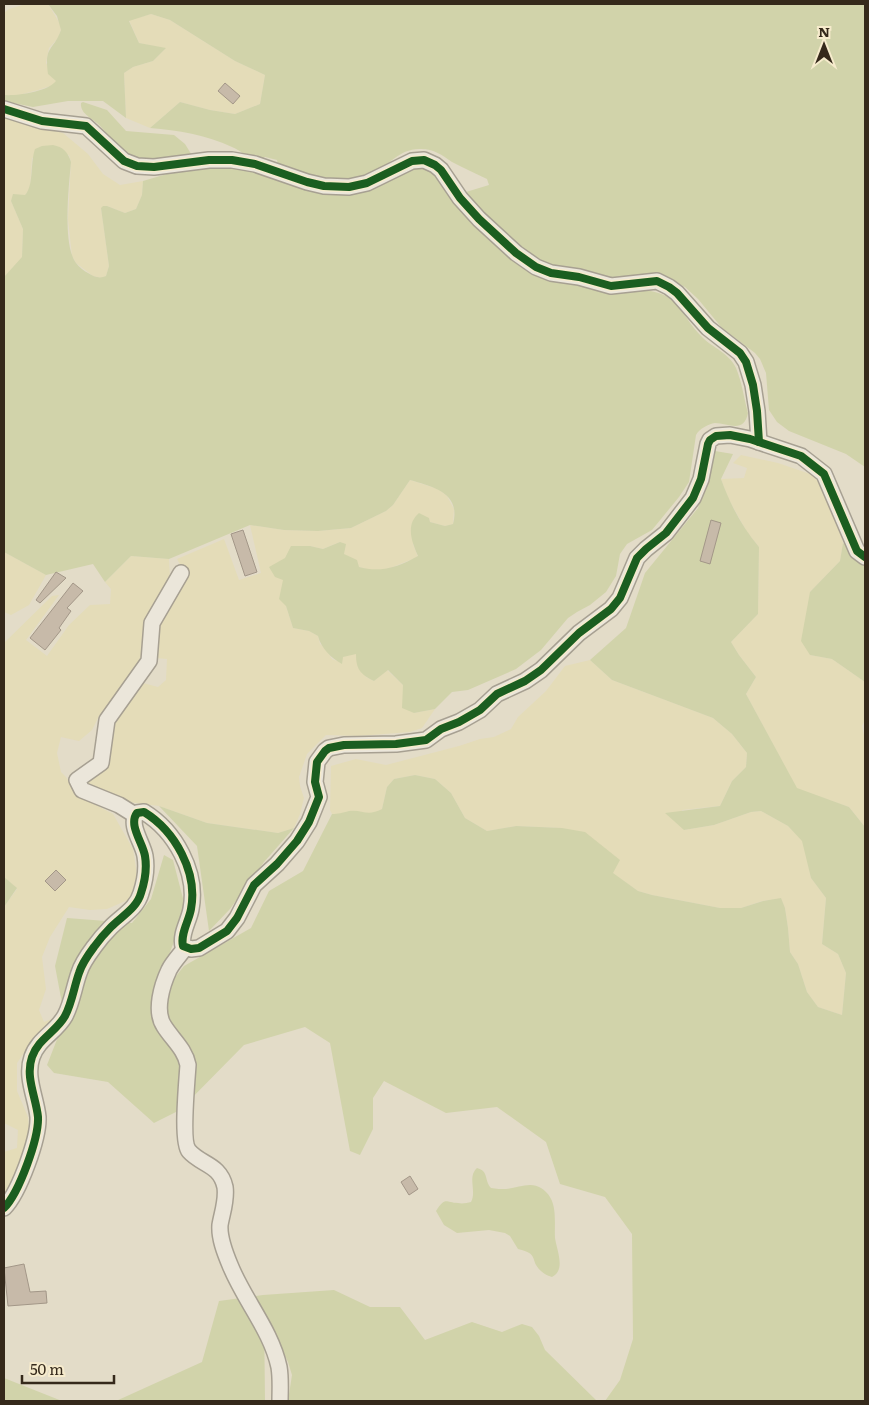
<svg xmlns="http://www.w3.org/2000/svg" width="869" height="1405" viewBox="0 0 869 1405" font-family="Literata,serif">
<style>
.farmland{fill:#e4dcb8}
.green{fill:#d1d3aa}
.building{fill:#c7baa9;stroke:#a39788}
.lines{fill:none;stroke-linecap:round;stroke-linejoin:round}
.minor-casing{stroke:#a7a092;stroke-width:18}
.minor{stroke:#ebe6da;stroke-width:15}
.cycleway-casing{stroke:#f6ebcc;stroke-width:11}
.cycleway{stroke:#1b5e20;stroke-width:8}
</style>
<rect width="100%" height="100%" fill="#e3dcc8"/>
<g class="farmland">
<polygon points="26,4 48,4 60,24 61,30 58,38 49,48 46,63 57,81 53,85 38,90 15,96 4,95 4,13 9,9"/>
<polygon points="151,14 170,20 235,61 265,75 260,104 235,114 210,110 180,102 150,128 126,118 124,73 133,67 153,61 165,49 139,43 129,20"/>
<polygon points="4,115 63,133 88,154 103,174 120,185 143,181 142,195 136,209 125,213 107,206 101,208 109,266 106,276 102,278 93,276 76,263 72,256 68,219 71,162 69,155 32,158 30,189 25,195 11,201 23,229 22,258 4,277"/>
<polygon points="741,455 778,463 813,475 830,497 843,543 840,561 810,592 810,655 832,659 865,682 865,720 862,726 865,740 865,827 849,807 797,789 746,694 756,677 739,655 731,642 758,614 759,547 747,532 728,498 721,479 744,478 747,468 733,463"/>
<polygon points="410,480 438,489 447,496 454,509 453,524 445,526 430,522 429,518 413,544 418,557 390,568 378,571 370,570 359,567 344,554 340,542 323,549 310,546 283,579 283,583 286,606 293,628 309,631 318,636 320,644 325,648 332,659 342,663 342,657 356,653 366,677 374,681 387,670 403,685 414,713 435,709 422,728 410,732 358,736 326,735 307,754 299,777 300,786 304,798 300,814 294,828 278,833 207,823 159,806 128,802 86,786 111,722 143,683 158,687 166,680 167,659 156,658 157,627 185,574 177,559 224,539 239,580 261,573 250,525 284,530 318,531 351,528 386,511 393,505"/>
<polygon points="4,552 46,575 29,605 11,615 4,612"/>
<polygon points="131,556 169,559 170,578 143,656 113,701 99,716 92,730 79,741 61,737 57,753 61,772 66,777 79,796 113,814 133,849 137,875 130,899 107,909 90,910 69,907 50,937 42,957 46,989 39,1010 44,1022 54,1018 28,1047 17,1063 17,1091 28,1117 30,1136 18,1175 4,1200 4,1152 17,1148 18,1130 4,1123 4,907 17,889 4,877 4,643 52,596 59,595 26,640 47,656 69,625 90,605 110,604 111,589 105,582"/>
<polygon points="590,660 612,680 713,718 732,734 747,753 746,767 732,781 720,806 682,810 684,830 714,825 751,812 761,811 788,826 803,841 811,878 826,898 822,944 838,954 846,973 842,1015 818,1007 807,992 798,964 790,952 788,928 785,908 781,899 762,901 741,908 720,908 652,895 638,891 612,873 562,828 516,826 487,831 465,818 451,793 435,779 415,775 394,779 387,787 382,809 373,814 350,811 341,814 332,814 330,810 331,766 356,759 386,765 459,746 480,739 494,737 511,729 518,717 546,691 565,666"/>
</g>
<g class="green">
<path d="M 48,4 L 865,4 L 865,467 L 846,454 L 789,431 L 777,422 L 769,410 L 766,373 L 760,359 L 755,353 L 722,328 L 698,299 L 685,287 L 674,281 L 657,276 L 623,280 L 599,277 L 580,269 L 560,268 L 536,260 L 521,250 L 466,197 L 466,192 L 489,185 L 487,179 C 475,173 463,168 452,162 C 442,155 434,149 421,149 C 399,148 389,166 371,175 C 344,190 305,174 278,165 L 277,160 L 265,157 L 259,161 C 248,159 242,151 232,147 C 206,135 178,130 150,128 L 180,102 L 210,110 L 235,114 L 260,104 L 265,75 L 235,61 L 170,20 L 151,14 L 129,21 L 139,43 L 166,48 L 153,61 L 133,67 L 124,73 L 126,118 L 103,101 L 68,101 L 33,107 L 4,101 L 4,95 C 17,96 47,92 56,81 L 48,74 C 44,45 53,52 61,30 L 57,16 Z"/>
<path d="M 83,102 L 107,110 L 126,131 L 174,135 L 185,144 L 193,157 C 175,159 141,166 125,154 C 115,146 107,132 97,123 C 90,117 80,113 81,103 Z"/>
<path d="M 53,145 C 63,147 68,152 71,162 C 69,185 62,244 76,263 C 79,267 84,271 88,273 C 94,277 100,279 106,276 L 109,266 L 101,208 L 103,206 L 107,206 L 125,213 L 136,209 L 142,195 L 143,181 L 201,164 L 226,165 L 361,192 L 377,187 L 412,167 L 423,167 L 430,170 L 437,177 L 518,262 L 641,290 C 680,292 680,315 702,337 C 713,348 729,353 736,368 C 742,382 744,399 748,413 C 744,434 728,423 715,423 C 708,424 699,429 696,435 L 689,482 L 679,497 L 652,530 L 627,544 L 620,554 L 616,576 L 606,592 L 590,605 L 577,612 L 568,618 L 541,650 L 516,669 L 468,690 L 452,692 L 435,709 L 414,713 L 402,708 L 403,685 L 388,670 L 374,681 C 360,674 356,669 356,654 L 343,657 L 342,664 C 331,658 321,648 318,636 L 309,631 L 293,628 L 286,606 L 279,599 L 283,580 L 275,577 L 269,567 L 285,558 L 291,546 L 310,546 L 323,549 L 340,542 L 346,544 L 344,554 L 357,560 L 359,567 C 380,573 399,567 418,556 C 412,542 405,525 419,513 L 429,518 L 430,522 L 445,526 L 453,524 C 461,493 434,487 410,480 L 393,505 L 386,511 L 351,528 L 318,531 L 284,530 L 250,525 L 169,559 L 131,556 L 105,582 L 93,564 L 46,575 L 4,552 L 4,277 L 22,257 L 23,229 L 11,201 L 13,194 L 25,195 C 34,186 30,163 35,149 L 42,146 Z"/>
<path d="M 715,451 L 733,454 L 721,479 C 730,504 742,527 759,547 L 758,614 L 731,642 L 739,655 L 756,677 L 746,694 L 797,788 L 849,807 L 865,827 L 865,1401 L 605,1401 L 620,1380 L 633,1339 L 632,1234 L 605,1197 L 560,1184 L 546,1142 L 497,1107 L 446,1113 L 384,1081 L 373,1098 L 373,1129 L 360,1155 L 350,1151 L 330,1043 L 305,1027 L 244,1045 L 180,1110 L 154,1123 L 108,1082 L 54,1073 L 47,1065 L 65,1019 L 55,966 L 67,918 L 132,923 L 151,899 L 164,855 L 173,860 L 186,910 L 151,1002 L 161,1014 L 169,985 L 184,966 L 251,928 L 269,891 L 303,871 L 332,814 C 338,814 342,813 349,811 C 362,809 367,817 382,809 L 387,787 L 394,779 L 415,775 L 435,779 L 451,793 L 465,818 L 487,831 L 516,826 L 562,828 L 585,832 L 620,860 L 613,873 L 638,891 L 652,895 L 720,908 L 741,908 L 763,901 L 781,898 L 785,908 L 788,928 L 790,952 L 798,964 L 807,992 L 818,1007 L 842,1015 L 846,973 L 838,954 L 822,944 L 826,898 L 811,878 L 802,841 L 788,826 L 761,811 L 751,812 L 714,825 L 684,830 L 665,813 L 720,806 L 732,781 L 746,767 L 747,753 L 732,734 L 713,718 L 612,680 L 590,660 L 626,628 L 645,573 L 698,508 Z"/>
<polygon points="843,543 865,561 865,682 832,659 810,655 801,641 810,592 840,561"/>
<polygon points="159,806 207,823 278,833 294,828 264,862 230,909 209,931 197,846"/>
<polygon points="4,877 17,888 4,907"/>
<path d="M 477,1168 C 489,1171 484,1180 491,1188 C 496,1189 501,1189 506,1189 C 517,1188 531,1181 541,1188 C 559,1199 554,1221 555,1238 C 557,1251 566,1270 552,1277 C 548,1276 544,1274 541,1271 C 529,1260 540,1254 518,1249 L 510,1236 L 505,1233 L 489,1230 L 457,1233 L 444,1225 L 436,1211 C 446,1196 445,1203 458,1203 C 462,1204 467,1203 471,1202 C 477,1191 467,1177 477,1168 Z"/>
<polygon points="334,1290 370,1307 400,1307 425,1340 472,1322 502,1332 522,1324 532,1327 539,1336 545,1350 597,1401 288,1401 292,1375 288,1362 264,1313 265,1401 116,1401 202,1362 219,1301 263,1295"/>
<polygon points="4,1378 62,1401 4,1401"/>
</g>
<g class="building">
<polygon points="225,83 240,96 233,104 218,91"/>
<polygon points="711,520 721,523 710,564 700,561"/>
<polygon points="243,530 257,572 245,576 231,534"/>
<polygon points="56,572 66,578 40,603 36,600"/>
<polygon points="73,583 83,591 67,608 71,611 59,628 61,630 45,650 30,638"/>
<polygon points="56,870 66,880 55,891 45,881"/>
<polygon points="410,1176 418,1189 409,1195 401,1182"/>
<polygon points="24,1264 30,1292 46,1291 47,1303 8,1306 4,1268"/>
</g>
<g class="lines">
<g class="minor-casing">
<g id="minor">
<polyline points="4,109 42,121 86,126 124,161 137,166 154,167 209,160 232,160 255,164 307,182 324,186 349,187 367,183 412,161 424,160 435,165 441,170 460,198 479,219 516,253 536,267 551,273 579,277 611,286 657,281 669,287 677,293 708,328 740,353 746,362 753,385 757,411 759,442"/>
<polyline points="135,815 119,805 82,790 77,780 101,763 107,720 149,661 152,623 181,573"/>
<path d="M 185,948 C 180,955 173,962 169,970 C 162,985 154,1011 164,1026 C 172,1039 185,1049 188,1065 C 187,1080 181,1142 189,1151 C 201,1165 220,1164 225,1187 C 227,1200 222,1213 220,1225 C 219,1238 225,1253 230,1265 C 244,1300 271,1330 279,1367 C 281,1379 280,1390 280,1401"/>
<path d="M 4,1208 C 19,1193 39,1138 38,1117 C 36,1097 25,1077 32,1057 C 38,1039 56,1032 65,1016 C 72,1003 74,987 79,973 C 82,963 88,955 94,947 C 99,940 105,933 111,927 C 122,916 137,908 141,893 C 145,881 147,868 145,856 C 143,843 128,825 137,813 L 144,812 C 175,831 198,872 191,909 C 189,921 180,934 183,946 L 191,949 L 199,948 L 227,931 L 237,918 L 254,885 L 277,864 L 297,841 L 309,822 L 319,797 L 315,782 L 317,762 L 325,751 L 329,748 L 344,745 L 396,744 L 426,740 L 441,729 L 459,722 L 480,710 L 497,694 L 525,681 L 541,670 L 579,633 L 611,609 L 620,598 L 637,558 L 646,549 L 666,533 L 693,498 L 701,479 L 708,444 L 710,440 L 716,436 L 730,435 L 750,439 L 801,456 L 824,474 L 857,551 L 865,557"/>
</g>
</g>
<use href="#minor" class="minor"/>
<g class="cycleway-casing">
<g id="cycleway">
<polyline points="4,109 42,121 86,126 124,161 137,166 154,167 209,160 232,160 255,164 307,182 324,186 349,187 367,183 412,161 424,160 435,165 441,170 460,198 479,219 516,253 536,267 551,273 579,277 611,286 657,281 669,287 677,293 708,328 740,353 746,362 753,385 757,411 759,442"/>
<path d="M 4,1208 C 19,1193 39,1138 38,1117 C 36,1097 25,1077 32,1057 C 38,1039 56,1032 65,1016 C 72,1003 74,987 79,973 C 82,963 88,955 94,947 C 99,940 105,933 111,927 C 122,916 137,908 141,893 C 145,881 147,868 145,856 C 143,843 128,825 137,813 L 144,812 C 175,831 198,872 191,909 C 189,921 180,934 183,946 L 191,949 L 199,948 L 227,931 L 237,918 L 254,885 L 277,864 L 297,841 L 309,822 L 319,797 L 315,782 L 317,762 L 325,751 L 329,748 L 344,745 L 396,744 L 426,740 L 441,729 L 459,722 L 480,710 L 497,694 L 525,681 L 541,670 L 579,633 L 611,609 L 620,598 L 637,558 L 646,549 L 666,533 L 693,498 L 701,479 L 708,444 L 710,440 L 716,436 L 730,435 L 750,439 L 801,456 L 824,474 L 857,551 L 865,557"/>
</g>
</g>
<use href="#cycleway" class="cycleway"/>
</g>
<rect width="869" height="1405" fill="none" stroke="#35291b" stroke-width="10"/>
<g transform="translate(824 45)" stroke="#f6ebcc" stroke-width="4" paint-order="stroke">
<path d="M0-4L9 19L0 12L-9 19Z" fill="#35291b"/>
<text y="-8" font-size="14" font-weight="bold" text-anchor="middle" fill="#35291b">N</text>
</g>
<path d="M22 1375v8h92v-8" fill="none" stroke="#35291b" stroke-width="2.5"/>
<text x="30" y="1375" font-size="15" fill="#35291b" stroke="#f6ebcc" stroke-width="4" paint-order="stroke">50 m</text>
</svg>
